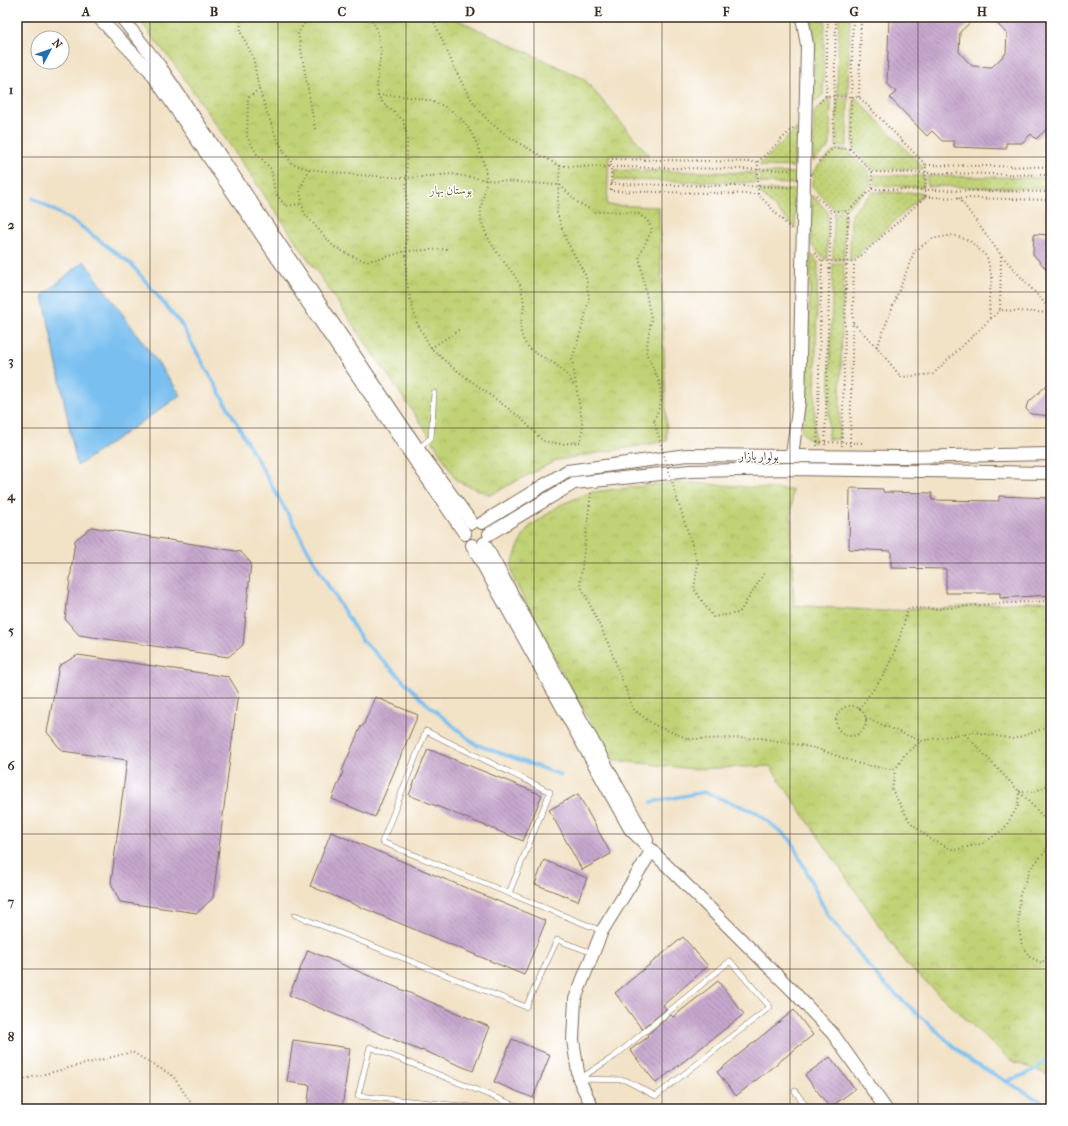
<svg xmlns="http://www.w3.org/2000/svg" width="1068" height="1126" viewBox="0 0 1068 1126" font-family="'IM FELL French Canon',Amiri,serif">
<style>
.grass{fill:url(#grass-dots);stroke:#7e7e4a}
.park{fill:url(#park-crowns);stroke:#7e7e4a}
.water{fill:#79bff0;stroke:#5a7487}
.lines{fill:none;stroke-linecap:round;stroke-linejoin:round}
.stream{stroke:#79bff0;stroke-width:3.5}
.building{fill:url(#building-back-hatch)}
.service-casing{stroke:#7b6a59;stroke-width:6}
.tertiary-casing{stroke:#7b6a59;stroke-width:14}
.path{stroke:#7b6a59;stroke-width:2;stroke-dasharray:1 3;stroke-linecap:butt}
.service{stroke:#fff;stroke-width:5}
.tertiary{stroke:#fff;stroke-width:12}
.path-bridge{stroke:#7b6a59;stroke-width:2;stroke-dasharray:1 3;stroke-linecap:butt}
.grid{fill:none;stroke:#3b2a1e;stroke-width:1;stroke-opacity:0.55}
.labels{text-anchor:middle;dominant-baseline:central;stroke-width:3;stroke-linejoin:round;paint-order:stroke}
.park-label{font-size:12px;fill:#635c38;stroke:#fff}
.street-label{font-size:12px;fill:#3b2a1e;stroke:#fff}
.neatline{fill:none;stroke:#3b2a1e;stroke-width:1.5}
.grid-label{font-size:13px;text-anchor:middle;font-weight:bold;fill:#3b2a1e}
</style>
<defs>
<pattern id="grass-dots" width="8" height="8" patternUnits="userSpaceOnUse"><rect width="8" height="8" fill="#c0d275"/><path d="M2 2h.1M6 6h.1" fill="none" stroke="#a6b465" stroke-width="1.8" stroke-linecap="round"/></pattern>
<pattern id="park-crowns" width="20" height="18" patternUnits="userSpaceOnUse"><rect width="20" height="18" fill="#c0d275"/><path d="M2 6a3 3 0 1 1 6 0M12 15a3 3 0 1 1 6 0" fill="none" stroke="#a6b465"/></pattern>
<pattern id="building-back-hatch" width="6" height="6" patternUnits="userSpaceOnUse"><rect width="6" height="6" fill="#c7a7ce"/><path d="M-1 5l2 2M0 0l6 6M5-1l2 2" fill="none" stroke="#a388a7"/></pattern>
</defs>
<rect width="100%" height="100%" fill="#fff"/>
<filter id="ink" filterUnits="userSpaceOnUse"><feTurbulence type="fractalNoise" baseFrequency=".025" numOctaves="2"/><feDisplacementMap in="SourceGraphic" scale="8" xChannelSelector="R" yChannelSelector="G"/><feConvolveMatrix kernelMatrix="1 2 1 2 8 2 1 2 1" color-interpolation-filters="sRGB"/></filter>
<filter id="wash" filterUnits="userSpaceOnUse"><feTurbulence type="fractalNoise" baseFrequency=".012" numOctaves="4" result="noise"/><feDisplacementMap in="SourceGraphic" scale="16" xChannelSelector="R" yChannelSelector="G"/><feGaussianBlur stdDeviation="0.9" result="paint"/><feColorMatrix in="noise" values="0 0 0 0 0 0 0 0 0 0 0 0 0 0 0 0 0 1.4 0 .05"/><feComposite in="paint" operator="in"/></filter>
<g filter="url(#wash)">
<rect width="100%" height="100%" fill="#f2e2c6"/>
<g class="grass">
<polygon points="811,17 825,17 823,95 814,103 815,45"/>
<polygon points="839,17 850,17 848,95 837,94"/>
<polygon points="829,98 831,98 830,146 813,162 814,112"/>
<polygon points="837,98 848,98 847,146 836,146"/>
<polygon points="854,98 856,98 924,168 924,169 873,169 853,147"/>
<polygon points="797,128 797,167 760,166 760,164"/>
<polygon points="835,150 847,150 870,174 870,186 845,210 834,209 812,186 813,171"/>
<polygon points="615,170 756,173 756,183 614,180"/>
<polygon points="760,173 796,173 796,184 760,183"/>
<polygon points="874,175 924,176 923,187 874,185"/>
<polygon points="927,176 1051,178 1051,189 927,186"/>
<polygon points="760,190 796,190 795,228 759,192"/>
<polygon points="873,192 923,193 923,195 852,260 850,260 851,213"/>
<polygon points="812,195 828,212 827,259 825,259 811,245"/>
<polygon points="834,213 845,213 844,260 833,259"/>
<polygon points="811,254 818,262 814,443 801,432 807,403"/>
<polygon points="833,263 844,263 839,439 828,439"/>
</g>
<g class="park">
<polygon points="135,17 452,17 584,79 649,155 609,155 607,205 659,207 667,441 557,460 490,495 457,481 431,438 177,68 144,26"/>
<polygon points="679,482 792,490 791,543 794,605 884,611 919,608 939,609 990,604 1051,601 1051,1076 1010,1060 905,963 770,766 693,769 613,760 565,678 513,578 511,566 522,538 529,527 560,505 591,492"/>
</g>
<polygon class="water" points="84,261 181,395 77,466 43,295"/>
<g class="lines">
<g class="stream">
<polyline points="33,198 79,225 132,265 181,324 326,582 362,640 426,703 475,744 561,775"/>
<polyline points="652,802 704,792 756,812 791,840 827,914 881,981 969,1060 1051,1107"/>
<polyline points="1005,1082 1026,1074 1038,1068 1051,1052"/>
</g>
</g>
<g id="blocks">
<g class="building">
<polygon points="889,17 976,17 960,32 959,52 972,66 992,67 1006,53 1007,34 991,17 1051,17 1051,125 1036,139 1031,134 1022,143 1006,143 1006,149 954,147 954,141 942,141 932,131 927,136 890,98 896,92 887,83"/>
<polygon points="1034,234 1051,235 1051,275 1033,254"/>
<polygon points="1051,381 1051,416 1031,414 1026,409 1027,404"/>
<polygon points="850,488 883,489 883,492 932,493 932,500 999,501 999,496 1051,498 1051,595 1000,598 1000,593 946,593 946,569 891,568 891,551 849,549"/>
<polygon points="92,527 241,552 251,563 243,645 228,657 79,635 65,619 75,540"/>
<polygon points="78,655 229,677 238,692 213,898 197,913 120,902 111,883 127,760 62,751 47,732 59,666"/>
<polygon points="375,697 418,715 375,817 332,799 343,772 342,771 361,726 363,726"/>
<polygon points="428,749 542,795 523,841 409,795"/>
<polygon points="578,794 611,854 582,870 549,810"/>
<polygon points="331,832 546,921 524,975 310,886"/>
<polygon points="544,860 587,878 578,901 535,884"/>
<polygon points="683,937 708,966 663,1005 666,1009 642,1029 615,993"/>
<polygon points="308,950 490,1027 473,1071 422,1050 421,1051 289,995"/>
<polygon points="718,981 744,1014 656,1083 630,1050 648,1037 647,1035 671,1015 673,1017"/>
<polygon points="794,1010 813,1035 736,1096 717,1072"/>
<polygon points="512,1039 550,1055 533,1098 494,1082"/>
<polygon points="293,1040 350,1048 342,1109 307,1109 310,1085 287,1082"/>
<polygon points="830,1057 855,1089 830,1108 805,1075"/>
</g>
</g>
</g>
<g filter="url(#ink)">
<use href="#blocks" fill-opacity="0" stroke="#7b6a59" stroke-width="1"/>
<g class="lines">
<g class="service-casing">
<g id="service">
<polyline points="418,449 431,438 434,393"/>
<polyline points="509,893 550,792 426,731 382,842 602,931"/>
<polyline points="295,915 526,1007 557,940 593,953"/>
<polygon points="730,961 770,1007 656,1096 625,1080 579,1079 615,1056"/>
<polyline points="795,1091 808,1109"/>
<polyline points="494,1109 358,1096 370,1047 524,1109"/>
</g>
</g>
<g class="tertiary-casing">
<g id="tertiary">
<polyline points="98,17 150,71 465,534"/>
<polyline points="121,17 159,65 418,449 472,523"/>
<polyline points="792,456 799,402 807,45 802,17"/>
<polyline points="482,523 567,471 687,455 904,457 1051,454"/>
<polyline points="489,534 574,483 690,471 790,469 1051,473"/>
<polyline points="484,543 647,840"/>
<polyline points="472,545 630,829 793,991 833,1034 886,1109"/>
<polyline points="593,1109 579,1079 573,1040 575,999 602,931 652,850"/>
</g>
</g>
<g class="path">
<polyline points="213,17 222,17"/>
<polyline points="240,17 241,33 253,57 259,89 274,132 284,152 292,164 309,169 356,175 407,178 452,174 487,180 560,185 577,202 595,212 608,211 637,213 647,220 652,230 639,256 651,319 646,353 660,383 661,402 654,421"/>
<path d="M 370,17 L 377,29 L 381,51 L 377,84 L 378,95 L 383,103 L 403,120 L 407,136 L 406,278 L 410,299 L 417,323 L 431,348 L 451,366 L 521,418 L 543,441 L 561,444 L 580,442 L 583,428 L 572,360 L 583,324 L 589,299 L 586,276 L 566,240 L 557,213 L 560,166 C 536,153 501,135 483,115 C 460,88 447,49 432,17"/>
<polyline points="259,89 248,98 247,137 257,154 271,169 275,193 286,206 302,204"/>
<path d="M 378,95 C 425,97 460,99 479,149 C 482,158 487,171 486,181 C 485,195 478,210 482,223 C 486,236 493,247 501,258 C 508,268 517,276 521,288 C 522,292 523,298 524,303 C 524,315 517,326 523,339 C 531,354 540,354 553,363 C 563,369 569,377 575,387"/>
<polyline points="826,96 828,17"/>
<polyline points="859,97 861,17"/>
<polyline points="315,129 298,33 304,24 315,17"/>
<polyline points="833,148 836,17"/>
<polyline points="850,149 853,17"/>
<polyline points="926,165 1051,167"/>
<polyline points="560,166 792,170"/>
<polyline points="309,169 300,190 304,213 333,246 350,255 365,261 380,259 406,251 449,249"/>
<polyline points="872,172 1051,175"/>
<polyline points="611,184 792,187"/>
<polyline points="872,189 1051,192"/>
<polyline points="758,194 611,191 611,159 758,162"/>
<polyline points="816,195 831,211 848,211 872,189 872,172 850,149 833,148 817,163"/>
<polyline points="925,197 1051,200"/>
<polyline points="959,198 1001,255 1051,310"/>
<polyline points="791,229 758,194 758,162 793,128"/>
<polyline points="815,253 822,261 854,262 925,197 926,165 859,97 826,96 817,105"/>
<polyline points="1001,256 1000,310 1051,313"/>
<polyline points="853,323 877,347 901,377 933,374 1000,310"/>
<polyline points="877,347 914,252 931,239 953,235 970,241 987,257 992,278 989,299 990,319"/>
<polyline points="431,348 459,330"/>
<polyline points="817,442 864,443"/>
<polyline points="825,445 831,211"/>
<polyline points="817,446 822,261"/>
<polyline points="842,446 848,211"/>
<polyline points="850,446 854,262"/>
<polyline points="591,493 580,584 608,643 633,709 654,725 689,739 761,738 815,748 860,764 895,770"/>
<polyline points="678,502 698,563 694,589 713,617 739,613 765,572"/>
<circle cx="851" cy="721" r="15"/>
<polyline points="859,709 885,673 898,643 908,609 919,608 939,609 990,604 1051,601"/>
<polyline points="866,718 921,741"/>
<polyline points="1051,726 1014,739 973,732 921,741 905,754 895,770 892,790 910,822 930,839 954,850 984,843 1004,829 1018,806 1019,791 1035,792 1051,783"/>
<polyline points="965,734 1051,825"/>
<polyline points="1051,845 1031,868 1020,894 1018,923 1022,946 1030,957 1042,963 1051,951"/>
<polyline points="17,1081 132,1052 173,1076 195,1109"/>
</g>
<use href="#service" class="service"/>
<use href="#tertiary" class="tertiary"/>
<polyline class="path-bridge" points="654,421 678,502"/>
</g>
</g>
<path class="grid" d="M 150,17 L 150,1109M 278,17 L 278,1109M 406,17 L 406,1109M 534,17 L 534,1109M 662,17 L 662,1109M 790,17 L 790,1109M 918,17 L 918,1109M 17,157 L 1051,157M 17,292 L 1051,292M 17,428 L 1051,428M 17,563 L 1051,563M 17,698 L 1051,698M 17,834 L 1051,834M 17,969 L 1051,969"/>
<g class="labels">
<g class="park-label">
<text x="451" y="190">بوستان بهار</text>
</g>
<g class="street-label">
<text transform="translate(759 456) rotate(1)">بولوار بازار</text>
</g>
</g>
<rect width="1068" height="1126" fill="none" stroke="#fff" stroke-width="44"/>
<g transform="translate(50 50) rotate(49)"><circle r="19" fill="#ffffff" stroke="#b1aaa5"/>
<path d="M0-3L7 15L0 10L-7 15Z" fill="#1f6fb2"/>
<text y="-6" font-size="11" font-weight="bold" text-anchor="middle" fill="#3b2a1e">N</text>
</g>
<rect x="22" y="22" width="1024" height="1082" class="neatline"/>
<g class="grid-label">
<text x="86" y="16">A</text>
<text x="214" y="16">B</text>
<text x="342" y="16">C</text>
<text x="470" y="16">D</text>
<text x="598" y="16">E</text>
<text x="726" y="16">F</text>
<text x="854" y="16">G</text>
<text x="982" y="16">H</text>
<text x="11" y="94">1</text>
<text x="11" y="229">2</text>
<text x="11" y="365">3</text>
<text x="11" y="500">4</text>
<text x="11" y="635">5</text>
<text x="11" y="770">6</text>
<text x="11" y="906">7</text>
<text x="11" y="1041">8</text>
</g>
</svg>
